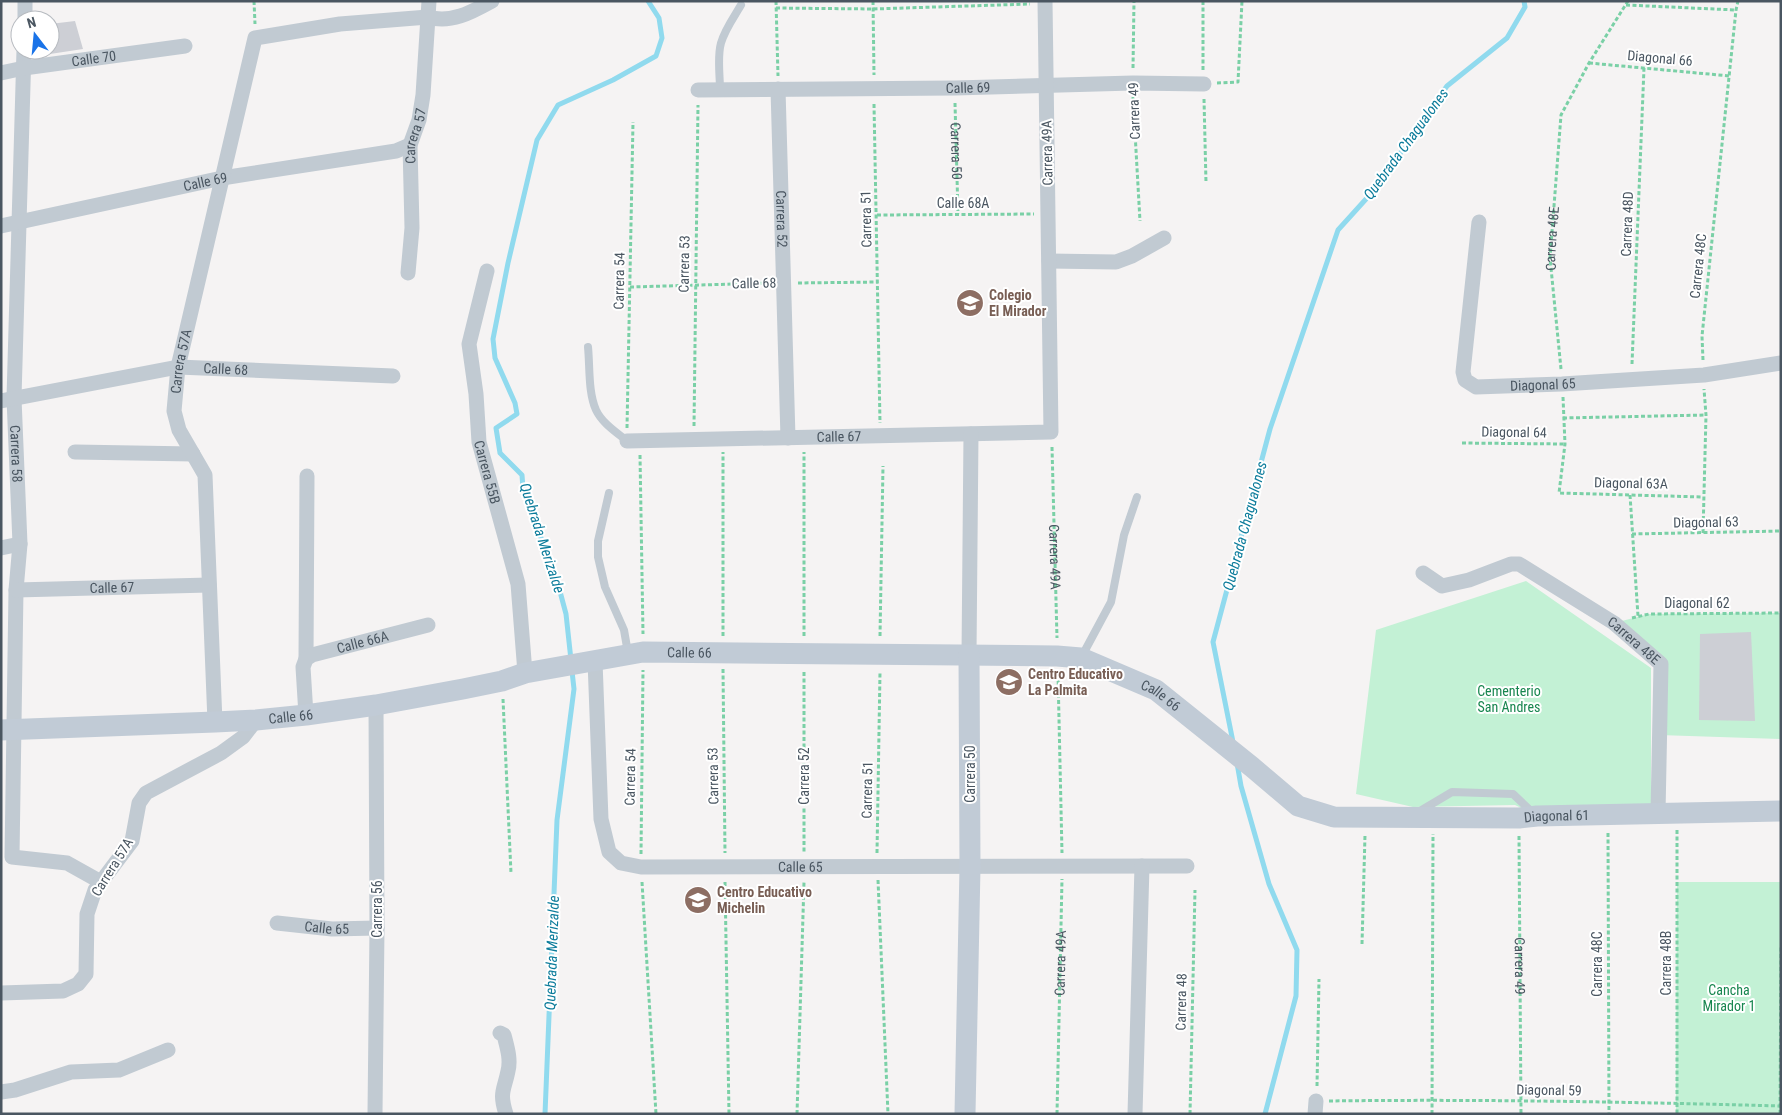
<svg xmlns="http://www.w3.org/2000/svg" width="1782" height="1115" viewBox="0 0 1782 1115" font-family="'Roboto Condensed',sans-serif">
<style>
.green{fill:#c3f1d5}
.lines{fill:none;stroke-linecap:round;stroke-linejoin:round}
.stream{stroke:#90daee;stroke-width:5}
.building{fill:#cdcfd5}
.path{stroke:#7ad0a6;stroke-width:3;stroke-dasharray:4 2.5;stroke-linecap:butt}
.lane{stroke:#c1cad2;stroke-width:8}
.street{stroke:#c1cad2;stroke-width:15}
.secondary{stroke:#c1cbd6;stroke-width:21}
.labels{text-anchor:middle;dominant-baseline:central;stroke-width:4;stroke-linejoin:round;paint-order:stroke}
.street-label{font-size:14px;fill:#4a5661;stroke:#fff}
.education-label{font-size:14px;font-weight:bold;fill:#785e54;stroke:#fff;text-anchor:start}
.park-label{font-size:14px;fill:#17864f;stroke:#fff}
.water-label{font-size:15px;font-style:italic;fill:#0c7c9b;stroke:#fff}
</style>
<rect width="100%" height="100%" fill="#f5f3f3"/>
<g class="green">
<polygon points="1526,581 1651,668 1651,808 1536,815 1515,805 1413,807 1356,794 1376,630"/>
<polygon points="1781,613 1781,739 1659,735 1661,664 1614,623 1649,614"/>
<polygon points="1677,882 1781,882 1781,1114 1676,1114"/>
</g>
<g class="lines">
<g class="stream">
<polyline points="571,660 566,614 558,584 523,489 522,475 500,453 496,428 517,414 515,403 495,358 493,339 508,263 537,140 558,105 613,80 656,56 662,38 659,18 648,1"/>
<polyline points="1233,742 1213,642 1270,429 1338,230 1376,188 1447,86 1507,38 1525,7 1524,1"/>
<polyline points="1237,763 1241,786 1269,884 1297,950 1296,996 1265,1114"/>
<polyline points="545,1114 557,820 574,689 572,671"/>
</g>
</g>
<g class="building">
<polygon points="75,21 83,49 50,54 50,24"/>
<polygon points="1751,632 1755,721 1699,720 1700,634"/>
</g>
<g class="lines">
<g class="path">
<polyline points="254,1 255,24"/>
<polyline points="776,1 778,76"/>
<polyline points="873,1 874,75"/>
<polyline points="1203,1 1203,71"/>
<polyline points="1626,5 1736,10"/>
<polyline points="776,8 873,9 1030,4"/>
<polyline points="1589,63 1730,76"/>
<polyline points="1133,68 1134,1"/>
<polyline points="1217,83 1238,82 1242,1"/>
<polyline points="1133,97 1140,221"/>
<polyline points="1204,99 1206,183"/>
<path id="s1" d="M 955,103 L 958,214"/>
<polyline points="874,104 880,423"/>
<polyline points="877,215 1034,214"/>
<polyline points="798,283 878,282"/>
<polyline points="630,287 769,283"/>
<polyline points="1703,360 1702,336 1736,10 1738,1"/>
<polyline points="1632,364 1644,68"/>
<path id="s2" d="M 1561,369 L 1550,258 L 1561,115 L 1589,63 L 1628,1"/>
<polyline points="1563,397 1565,444 1559,493 1703,497"/>
<polyline points="1563,418 1706,415"/>
<polyline points="694,426 698,105"/>
<polyline points="627,428 633,122"/>
<polyline points="1462,443 1565,444"/>
<path id="s3" d="M 1052,447 L 1057,638"/>
<polyline points="640,455 643,634"/>
<polyline points="1630,495 1638,616"/>
<polyline points="1703,533 1706,415 1704,389"/>
<polyline points="1632,534 1781,531"/>
<polyline points="1632,618 1649,614 1781,613"/>
<polyline points="723,636 723,452"/>
<polyline points="804,636 804,452"/>
<polyline points="880,636 883,466"/>
<polyline points="723,669 725,853"/>
<polyline points="804,672 804,853"/>
<polyline points="1058,674 1062,853"/>
<polyline points="503,699 511,873"/>
<polyline points="1677,830 1677,1114"/>
<polyline points="1608,833 1609,1114"/>
<path id="s4" d="M 1519,836 L 1521,1114"/>
<polyline points="877,853 880,672"/>
<polyline points="641,854 643,670"/>
<polyline points="878,880 888,1114"/>
<polyline points="642,882 656,1114"/>
<polyline points="725,882 729,1114"/>
<polyline points="1362,944 1365,835"/>
<polyline points="1317,1086 1319,979"/>
<path d="M 1329,1101 C 1480,1099 1630,1102 1781,1106"/>
<polyline points="797,1114 804,882"/>
<path id="s5" d="M 1057,1114 L 1062,879"/>
<polyline points="1190,1114 1195,890"/>
<polyline points="1432,1114 1433,834"/>
<polyline points="1780,1114 1781,946"/>
</g>
<g class="lane">
<path d="M 720,90 C 720,75 717,57 721,43 C 725,29 734,17 741,5"/>
<path d="M 588,347 C 590,367 588,392 596,410 C 602,423 616,432 627,441"/>
<polyline points="609,493 598,541 598,557 605,587 624,630 628,653"/>
<polyline points="1082,656 1111,602 1124,535 1137,497"/>
<polyline points="1420,811 1452,792 1513,794 1533,813"/>
</g>
<g class="street">
<polyline points="25,20 25,1"/>
<path id="s6" d="M 24,50 L 14,398 L 20,544 L 16,590 L 12,857 L 67,863 L 101,882"/>
<path id="s7" d="M 1,73 L 24,68 L 185,46"/>
<path id="s8" d="M 778,89 L 788,438"/>
<path id="s9" d="M 698,90 L 955,88 L 1133,83 L 1204,84"/>
<path id="s10" d="M 1479,222 L 1463,372 L 1465,380 L 1476,387 L 1562,384 L 1704,375 L 1781,363"/>
<path id="s11" d="M 1,226 L 222,178 L 396,151 L 410,145"/>
<polyline points="1049,261 1116,262 1132,256 1164,238"/>
<path id="s12" d="M 487,271 L 469,344 L 476,394 L 479,442 L 518,584 L 525,673"/>
<path id="s13" d="M 408,273 L 412,228 L 410,145 L 419,120 L 423,95 L 429,1"/>
<path id="s14" d="M 1,401 L 178,367 L 393,376"/>
<path id="s15" d="M 627,441 L 1051,432 L 1045,1"/>
<polyline points="75,452 193,454"/>
<polyline points="1,548 20,544"/>
<path id="s16" d="M 1423,573 L 1442,586 L 1469,580 L 1511,564 L 1519,564 L 1614,623 L 1661,664 L 1658,813"/>
<path id="s17" d="M 16,590 L 209,585"/>
<polyline points="969,655 971,434"/>
<polyline points="306,659 307,476"/>
<path id="s18" d="M 595,661 L 601,819 L 609,852 L 621,863 L 641,867 L 1187,866"/>
<path id="s19" d="M 306,715 L 303,667 L 306,659 L 312,655 L 428,625"/>
<path id="s20" d="M 215,722 L 205,475 L 179,430 L 174,411 L 178,367 L 255,38 L 340,24 L 428,17 C 451,24 472,12 492,1"/>
<path id="s21" d="M 277,923 L 332,929 L 377,928"/>
<polyline points="1,993 63,991 78,984 86,974 87,914 95,890 132,841 139,803 146,793 221,753 243,737 256,720"/>
<path d="M 500,1033 L 504,1035 C 507,1047 511,1059 508,1071 C 504,1091 499,1092 506,1114"/>
<polyline points="1,1092 15,1090 71,1072 119,1070 168,1050"/>
<polyline points="375,1114 377,928 376,705"/>
<polyline points="1135,1114 1142,866"/>
<polyline points="1315,1114 1316,1101"/>
</g>
<g class="secondary">
<path id="s22" d="M 1,730 L 215,722 L 256,720 L 306,715 L 376,705 L 463,689 L 502,681 L 525,673 L 643,652 L 1057,656 L 1081,658 L 1156,690 L 1252,767 L 1298,806 L 1334,817 L 1519,818 L 1537,816 L 1781,811"/>
<polyline points="965,1114 970,867 969,655"/>
</g>
</g>
<defs>
<g id="school-disc" transform="scale(1.4375)"><circle r="9.5" fill="#8d6e63" stroke="#fff"/><path d="M0-5L7-2L0 1L-7-2ZM-4 1L0 2.5L4 1V4Q0 6-4 4Z" fill="#fff"/></g>
</defs>
<g fill-rule="evenodd">
<use href="#school-disc" x="970" y="303"/>
<use href="#school-disc" x="1009" y="682"/>
<use href="#school-disc" x="698" y="900"/>
</g>
<g class="labels">
<g class="street-label">
<text transform="translate(1660 58) rotate(5)">Diagonal 66</text>
<text stroke="none"><textPath href="#s7" startOffset="94">Calle 70</textPath></text>
<text stroke="none"><textPath href="#s9" startOffset="270">Calle 69</textPath></text>
<text transform="translate(1134 111) rotate(-92)">Carrera 49</text>
<text stroke="none"><textPath href="#s13" startOffset="138">Carrera 57</textPath></text>
<text stroke="none"><textPath href="#s1" startOffset="48">Carrera 50</textPath></text>
<text transform="translate(1047 153) rotate(-91)">Carrera 49A</text>
<text stroke="none"><textPath href="#s11" startOffset="209">Calle 69</textPath></text>
<text x="963" y="203">Calle 68A</text>
<text stroke="none"><textPath href="#s8" startOffset="130">Carrera 52</textPath></text>
<text transform="translate(866 219) rotate(-91)">Carrera 51</text>
<text transform="translate(1627 224) rotate(-88)">Carrera 48D</text>
<text stroke="none"><textPath href="#s2" startOffset="131">Carrera 48E</textPath></text>
<text transform="translate(684 264) rotate(-89)">Carrera 53</text>
<text transform="translate(1698 266) rotate(-84)">Carrera 48C</text>
<text transform="translate(619 281) rotate(-89)">Carrera 54</text>
<text transform="translate(754 283) rotate(-1)">Calle 68</text>
<text stroke="none"><textPath href="#s20" startOffset="369">Carrera 57A</textPath></text>
<text stroke="none"><textPath href="#s14" startOffset="228">Calle 68</textPath></text>
<text stroke="none"><textPath href="#s10" startOffset="239">Diagonal 65</textPath></text>
<text transform="translate(1514 432) rotate(1)">Diagonal 64</text>
<text stroke="none"><textPath href="#s15" startOffset="212">Calle 67</textPath></text>
<text stroke="none"><textPath href="#s6" startOffset="404">Carrera 58</textPath></text>
<text stroke="none"><textPath href="#s12" startOffset="205">Carrera 55B</textPath></text>
<text transform="translate(1631 483) rotate(1)">Diagonal 63A</text>
<text transform="translate(1706 522) rotate(-1)">Diagonal 63</text>
<text stroke="none"><textPath href="#s3" startOffset="110">Carrera 49A</textPath></text>
<text stroke="none"><textPath href="#s17" startOffset="96">Calle 67</textPath></text>
<text x="1697" y="603">Diagonal 62</text>
<text stroke="none"><textPath href="#s19" startOffset="116">Calle 66A</textPath></text>
<text stroke="none"><textPath href="#s16" startOffset="242">Carrera 48E</textPath></text>
<text stroke="none"><textPath href="#s22" startOffset="695">Calle 66</textPath></text>
<text stroke="none"><textPath href="#s22" startOffset="1175">Calle 66</textPath></text>
<text stroke="none"><textPath href="#s22" startOffset="290">Calle 66</textPath></text>
<text transform="translate(970 774) rotate(-90)">Carrera 50</text>
<text transform="translate(713 776) rotate(-91)">Carrera 53</text>
<text transform="translate(804 776) rotate(-90)">Carrera 52</text>
<text transform="translate(630 777) rotate(-89)">Carrera 54</text>
<text transform="translate(867 790) rotate(-89)">Carrera 51</text>
<text stroke="none"><textPath href="#s22" startOffset="1612">Diagonal 61</textPath></text>
<text transform="translate(112 867) rotate(-58)">Carrera 57A</text>
<text stroke="none"><textPath href="#s18" startOffset="388">Calle 65</textPath></text>
<text transform="translate(377 909) rotate(-90)">Carrera 56</text>
<text stroke="none"><textPath href="#s21" startOffset="50">Calle 65</textPath></text>
<text stroke="none"><textPath href="#s5" startOffset="151">Carrera 49A</textPath></text>
<text transform="translate(1666 963) rotate(-90)">Carrera 48B</text>
<text transform="translate(1597 964) rotate(-90)">Carrera 48C</text>
<text stroke="none"><textPath href="#s4" startOffset="130">Carrera 49</textPath></text>
<text transform="translate(1181 1002) rotate(-89)">Carrera 48</text>
<text transform="translate(1549 1090) rotate(1)">Diagonal 59</text>
</g>
<g class="education-label">
<text x="989" y="295">Colegio<tspan x="989" dy="16">El Mirador</tspan></text>
<text x="1028" y="674">Centro Educativo<tspan x="1028" dy="16">La Palmita</tspan></text>
<text x="717" y="892">Centro Educativo<tspan x="717" dy="16">Michelin</tspan></text>
</g>
<g class="park-label">
<text x="1509" y="691">Cementerio<tspan x="1509" dy="16">San Andres</tspan></text>
<text x="1729" y="990">Cancha<tspan x="1729" dy="16">Mirador 1</tspan></text>
</g>
<g class="water-label">
<text transform="translate(1406 144) rotate(-54)">Quebrada Chagualones</text>
<text transform="translate(1245 526) rotate(-75)">Quebrada Chagualones</text>
<text transform="translate(542 538) rotate(72)">Quebrada Merizalde</text>
<text transform="translate(552 953) rotate(-88)">Quebrada Merizalde</text>
</g>
</g>
<rect width="1782" height="1115" fill="none" stroke="#4a5661" stroke-width="5"/>
<g transform="translate(35 35) rotate(344)"><circle r="24" fill="#ffffff" stroke="#b7bbc0"/>
<path d="M0-4L9 19L0 12L-9 19Z" fill="#1a73e8"/>
<text y="-8" font-size="14" font-weight="bold" text-anchor="middle" fill="#4a5661">N</text>
</g>
</svg>
